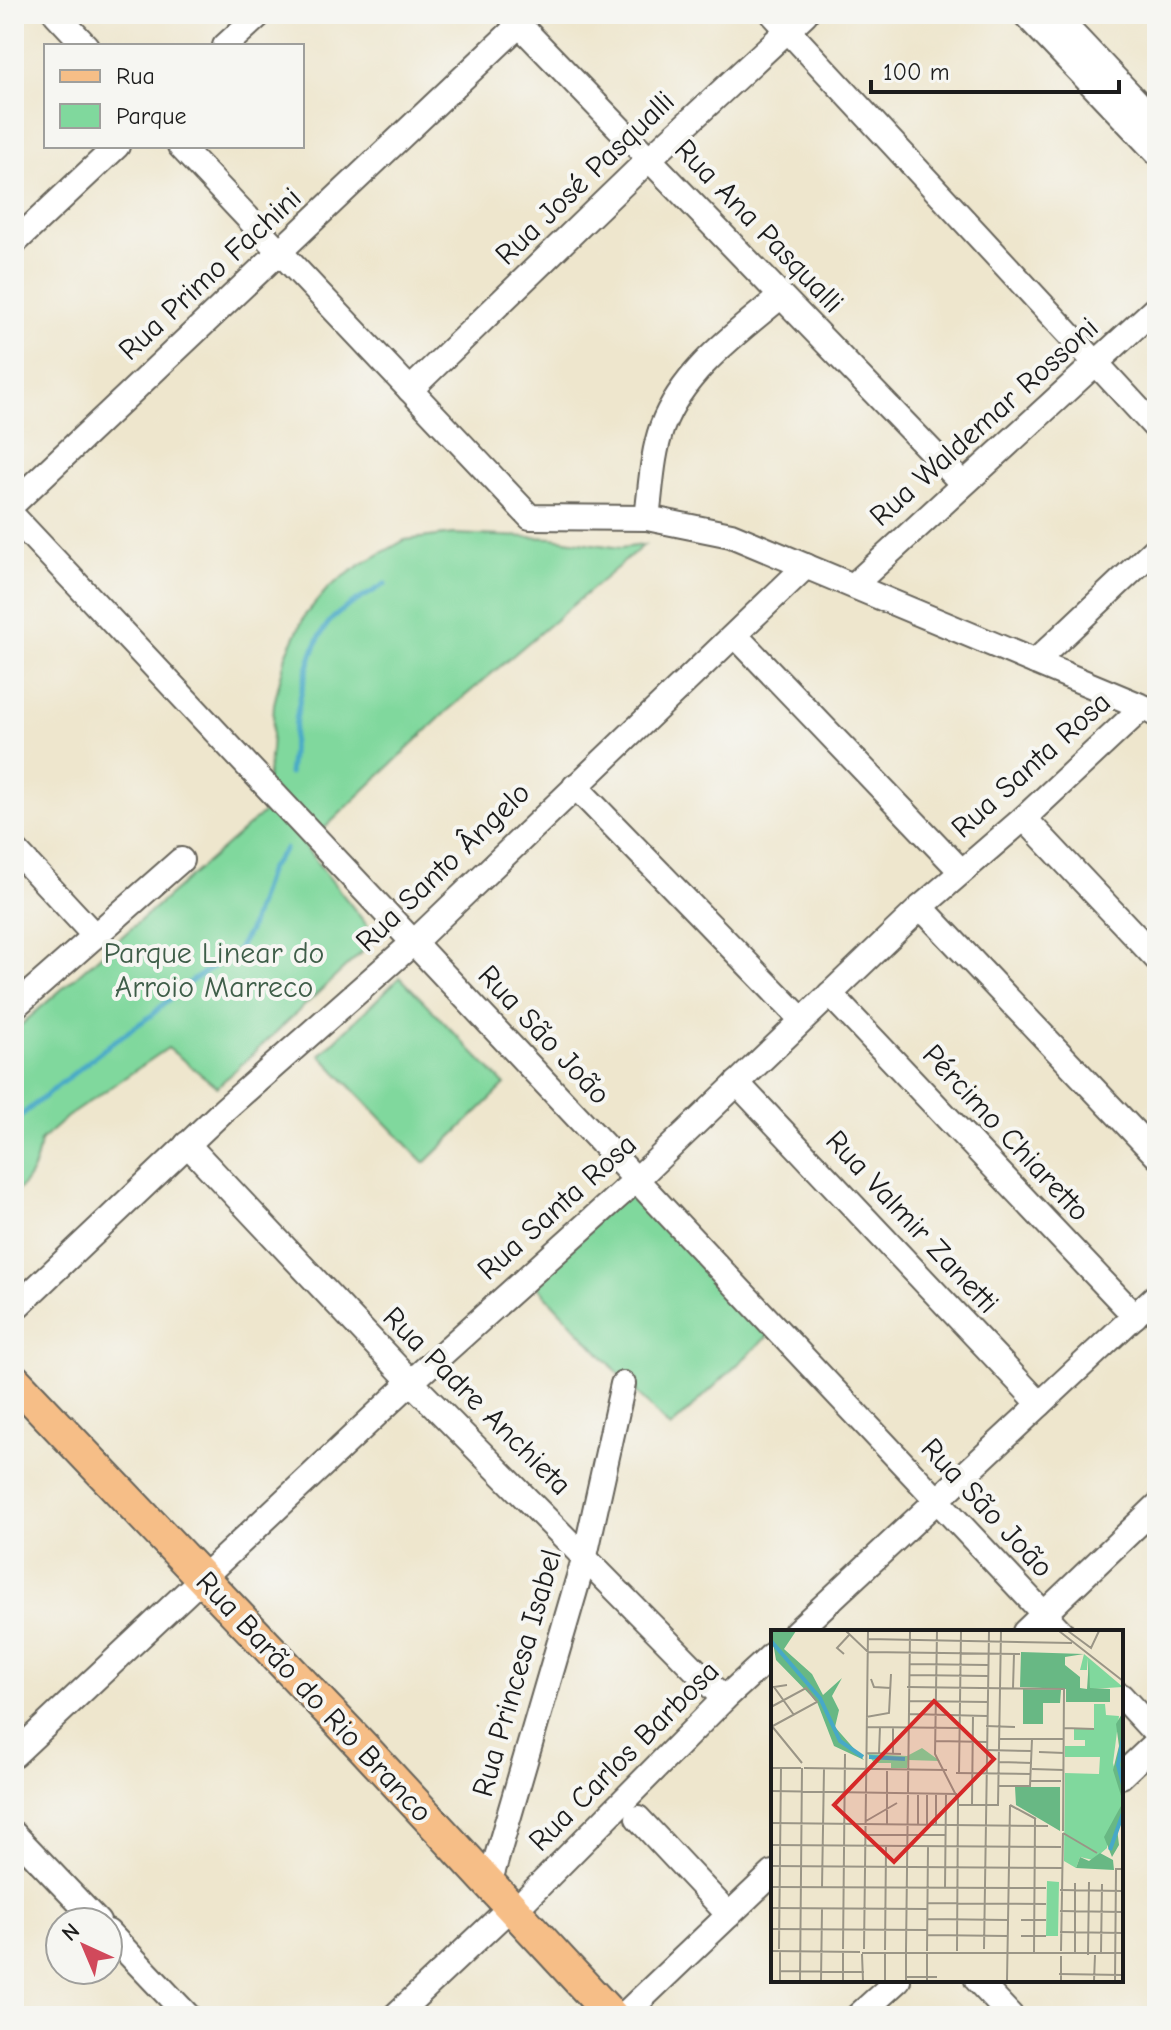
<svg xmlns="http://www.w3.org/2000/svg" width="1171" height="2030" viewBox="0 0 1171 2030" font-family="'Comic Neue',sans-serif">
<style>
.green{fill:#80d89d;stroke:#4e7a5c;stroke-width:2}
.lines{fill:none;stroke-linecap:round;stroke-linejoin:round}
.stream{stroke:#47a9c7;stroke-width:5}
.minor-casing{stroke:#66635a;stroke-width:28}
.major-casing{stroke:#66635a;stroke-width:36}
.minor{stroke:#fff;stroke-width:24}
.major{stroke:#f6be87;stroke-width:32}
.labels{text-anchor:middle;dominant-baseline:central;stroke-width:8;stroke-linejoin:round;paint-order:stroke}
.street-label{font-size:30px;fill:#1c1c1c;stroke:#f6f6f2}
.park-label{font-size:30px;fill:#3f5e49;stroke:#f6f6f2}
.inset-river{fill:none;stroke:#47a9c7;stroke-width:4}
.inset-road{fill:none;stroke:#9a9586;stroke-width:2}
.view{fill:#d62828;fill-opacity:0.15;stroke:#d62828;stroke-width:4}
.inset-edge{fill:none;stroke:#1c1c1c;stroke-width:4}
</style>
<rect width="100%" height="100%" fill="#f6f6f2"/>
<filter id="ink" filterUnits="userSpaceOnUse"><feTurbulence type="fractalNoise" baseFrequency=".0125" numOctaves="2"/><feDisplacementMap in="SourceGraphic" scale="16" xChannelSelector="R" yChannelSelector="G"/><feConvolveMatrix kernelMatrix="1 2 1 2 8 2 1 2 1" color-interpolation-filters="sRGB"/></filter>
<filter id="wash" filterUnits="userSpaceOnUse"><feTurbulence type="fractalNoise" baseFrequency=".006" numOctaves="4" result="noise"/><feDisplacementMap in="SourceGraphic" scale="32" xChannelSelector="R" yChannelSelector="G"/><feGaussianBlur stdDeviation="1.8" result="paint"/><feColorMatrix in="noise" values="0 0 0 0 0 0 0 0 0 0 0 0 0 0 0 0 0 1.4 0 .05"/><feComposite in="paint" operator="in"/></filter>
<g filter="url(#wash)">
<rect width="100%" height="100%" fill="#eee6cd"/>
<g class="green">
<path d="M 453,534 L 552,538 L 621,548 L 644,545 L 446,712 L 305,847 L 377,938 L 217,1087 L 168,1048 L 67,1117 L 40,1141 C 37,1164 32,1178 14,1194 L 14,1031 L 263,813 L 271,750 L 274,704 L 286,655 L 305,615 L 328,588 L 360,565 L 405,540 Z"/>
<polygon points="400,977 505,1085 425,1163 320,1055"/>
<polygon points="629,1189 768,1336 670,1428 532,1281"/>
</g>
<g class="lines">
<g class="stream">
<path d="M 289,774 C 293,734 304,646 333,618 C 347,605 368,595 385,584"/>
<polyline points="14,1121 109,1045 152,1015 181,988 236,952 249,931 269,869 285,849"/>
</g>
</g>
</g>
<g filter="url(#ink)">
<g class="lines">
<g class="minor-casing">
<g id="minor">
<polyline points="56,14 86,46"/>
<polyline points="509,14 962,483"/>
<polyline points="773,14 1157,429"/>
<polyline points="1025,14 1157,153"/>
<polyline points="1054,14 1157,123"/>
<polyline points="225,46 260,14"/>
<polyline points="180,146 530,517 647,518 731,535 1143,707 1155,714"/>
<polyline points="14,243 117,146"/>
<polyline points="410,390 649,159 805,14"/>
<polyline points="14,503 519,25"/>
<polyline points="14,517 1061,1632"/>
<path d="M 647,518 C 651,488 652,455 662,427 C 683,371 737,333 781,296"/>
<polyline points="854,585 1157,307"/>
<polyline points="735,635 961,871"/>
<polyline points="1035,662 1157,547"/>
<polyline points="575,786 802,1020"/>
<polyline points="1024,818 1157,959"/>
<polyline points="14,849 95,936"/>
<polyline points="921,907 1157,1156"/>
<polyline points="830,994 1135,1316"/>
<polyline points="14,1007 181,860"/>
<polyline points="737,1083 1040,1404"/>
<polyline points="187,1144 411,1382 724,1699"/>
<polyline points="14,1309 226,1108 413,943 806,566"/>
<polyline points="796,1632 1157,1295"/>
<polyline points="1025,1632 1157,1506"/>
<polyline points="1121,1696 1157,1735"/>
<polyline points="14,1755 411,1382 636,1180 921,907 1024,818 1143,707"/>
<polyline points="1121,1776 1157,1742"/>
<polyline points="638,1818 729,1915"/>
<polyline points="14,1834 98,1922"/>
<polyline points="489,1884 585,1556 623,1384"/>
<polyline points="108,1932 188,2016"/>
<polyline points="977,1980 1011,2016"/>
<polyline points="395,2016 511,1907 521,1904 724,1699 773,1654"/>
<polyline points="623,2016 773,1873"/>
<polyline points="858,2016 898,1980"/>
</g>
</g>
<g class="major-casing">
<polyline id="major" points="14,1380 363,1747 612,2016"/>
</g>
<use href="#minor" class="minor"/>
<use href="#major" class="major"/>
</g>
</g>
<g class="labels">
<g class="street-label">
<text transform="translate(585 178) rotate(-44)">Rua José Pasqualli</text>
<text transform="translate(759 226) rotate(46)">Rua Ana Pasqualli</text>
<text transform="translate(210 274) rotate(-43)">Rua Primo Fachini</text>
<text transform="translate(984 422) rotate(-42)">Rua Waldemar Rossoni</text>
<text transform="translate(1031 765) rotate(-42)">Rua Santa Rosa</text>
<text transform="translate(443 867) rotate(-44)">Rua Santo Ângelo</text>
<text transform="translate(544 1035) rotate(47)">Rua São João</text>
<text transform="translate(1006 1133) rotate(47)">Pércimo Chiaretto</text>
<text transform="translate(557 1207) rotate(-42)">Rua Santa Rosa</text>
<text transform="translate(912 1222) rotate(47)">Rua Valmir Zanetti</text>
<text transform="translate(477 1401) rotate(45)">Rua Padre Anchieta</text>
<text transform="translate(987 1508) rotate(47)">Rua São João</text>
<text transform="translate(517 1673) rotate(-74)">Rua Princesa Isabel</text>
<text transform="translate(314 1697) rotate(47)">Rua Barão do Rio Branco</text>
<text transform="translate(624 1756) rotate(-45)">Rua Carlos Barbosa</text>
</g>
<g class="park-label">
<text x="214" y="953">Parque Linear do<tspan x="214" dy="34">Arroio Marreco</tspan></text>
</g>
</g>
<g transform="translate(771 1630)">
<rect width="352" height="352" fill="#eee6cd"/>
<path d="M 313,24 L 352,57 L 319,59 L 316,28 L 316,40 L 309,40 ZM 323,74 L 334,74 L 335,85 L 348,86 L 342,133 L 352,172 L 336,205 L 336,218 L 322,230 L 309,227 L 305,238 L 293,231 L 294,143 L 328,144 L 329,127 L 294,127 L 294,116 L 314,116 L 314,110 L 303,110 L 303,99 L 323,99 ZM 151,118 L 169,131 L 137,130 L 136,138 L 120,138 L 120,133 L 103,133 L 97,124 L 136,126 ZM 276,251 L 288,252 L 287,306 L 275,306 Z" fill="#80d89d"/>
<path d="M 0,1 L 25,1 L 13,19 L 41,44 L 52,65 L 71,48 L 61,66 L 68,80 L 64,97 L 93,130 L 63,116 L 46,72 L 5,30 ZM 250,22 L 313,24 L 294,27 L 294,35 L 309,47 L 309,58 L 316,59 L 318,30 L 319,58 L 339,59 L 339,72 L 295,72 L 295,59 L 249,57 ZM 252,59 L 290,60 L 289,73 L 272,73 L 272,94 L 252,94 ZM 352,82 L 352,193 L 346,198 L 348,215 L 341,227 L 333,207 L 352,172 L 342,140 L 348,116 L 345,94 ZM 244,157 L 289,157 L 289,201 L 245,175 ZM 329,223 L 342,230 L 343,240 L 305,238 L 309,227 L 318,231 Z" fill="#68b884"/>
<path class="inset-river" d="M 0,11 L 49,68 L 69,111 L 92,127M 352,107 L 347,135 L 352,155M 98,127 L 134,129M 339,220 L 352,183"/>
<path class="inset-road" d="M 75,1 L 97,22 L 249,24M 166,1 L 164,124 L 187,169 L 186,321M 288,1 L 352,51M 297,1 L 320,18 L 328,1M 97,9 L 301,13M 73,24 L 66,18 L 79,4M 139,34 L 217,35M 139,45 L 217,46M 100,49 L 103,57 L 120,58M 16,55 L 3,57 L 23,85M 136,57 L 293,59 L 292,201M 242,58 L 243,24M 139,71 L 217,72M 0,77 L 35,58 L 46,72 L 0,97M 138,84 L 216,86M 95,87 L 118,83 L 120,44M 0,95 L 31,133M 215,96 L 244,97M 95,97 L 188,98M 293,98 L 323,99M 228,109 L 293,109M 165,111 L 216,112M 214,120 L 261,121M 268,122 L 293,123M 96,123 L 130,124M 108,123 L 109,97M 122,124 L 122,97M 228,132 L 261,133M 0,138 L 30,138M 33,138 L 176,140M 116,139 L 116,194M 261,139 L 293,140M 185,143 L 260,144M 188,143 L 190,1M 260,151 L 290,151M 228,156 L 259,156 L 261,109M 0,161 L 186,164M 188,175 L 228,175M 201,175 L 202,85M 227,175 L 230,1M 239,175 L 265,189M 95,191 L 126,173M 0,193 L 277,196M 147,194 L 147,163M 156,194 L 156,163M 165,195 L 165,163M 292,203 L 326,223M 93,205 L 174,205M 0,215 L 290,217M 0,236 L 292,238M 0,257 L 275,258M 51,258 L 53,139M 174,258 L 175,163M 289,260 L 352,261M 157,273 L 275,274M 0,278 L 157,279M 289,281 L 352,282M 157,289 L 238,290M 250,290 L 275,290M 0,299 L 157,300M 289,302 L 352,303M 157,305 L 237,306M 250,306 L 275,306M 8,319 L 10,138M 72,319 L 74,124M 93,319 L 97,1M 213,319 L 218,1M 114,320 L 115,217M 135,320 L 139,1M 0,321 L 89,322M 156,321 L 157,217M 290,321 L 292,203M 263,322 L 264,189M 304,322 L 304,253M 330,322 L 331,254M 91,323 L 352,323M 91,324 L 92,351M 317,325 L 318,252M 9,341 L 93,342M 288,344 L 352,345M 135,347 L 166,347M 9,351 L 9,321M 29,351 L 31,138M 50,351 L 51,279M 72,351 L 72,322M 114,351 L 114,323M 135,351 L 135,320M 156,351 L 156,323M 236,351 L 239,175M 290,351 L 290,326M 323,351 L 324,325M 344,351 L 345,239 L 352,239"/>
<path class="view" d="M 163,71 L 223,129 L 123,232 L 63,175 Z"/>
<rect width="352" height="352" class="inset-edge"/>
</g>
<rect width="1171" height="2030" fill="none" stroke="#f6f6f2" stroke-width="48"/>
<rect x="44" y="44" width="260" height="104" fill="#f6f6f2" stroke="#9f9f9c" stroke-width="2"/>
<rect x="60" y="70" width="40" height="12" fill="#f6be87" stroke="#9f9f9c" stroke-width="2"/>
<text x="116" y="84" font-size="24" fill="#1c1c1c">Rua</text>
<rect x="60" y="104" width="40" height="24" fill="#80d89d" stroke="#9f9f9c" stroke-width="2"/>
<text x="116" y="124" font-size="24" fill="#1c1c1c">Parque</text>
<g transform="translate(84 1946) rotate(316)"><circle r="38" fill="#f6f6f2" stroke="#9f9f9c" stroke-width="2"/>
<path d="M0-6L14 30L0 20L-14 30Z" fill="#d1495b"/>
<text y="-12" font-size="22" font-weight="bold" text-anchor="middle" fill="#1c1c1c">N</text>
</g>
<path d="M871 80v12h248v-12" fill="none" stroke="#1c1c1c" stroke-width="4"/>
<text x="883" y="80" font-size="24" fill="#1c1c1c" stroke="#f6f6f2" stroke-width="6" paint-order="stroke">100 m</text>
</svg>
